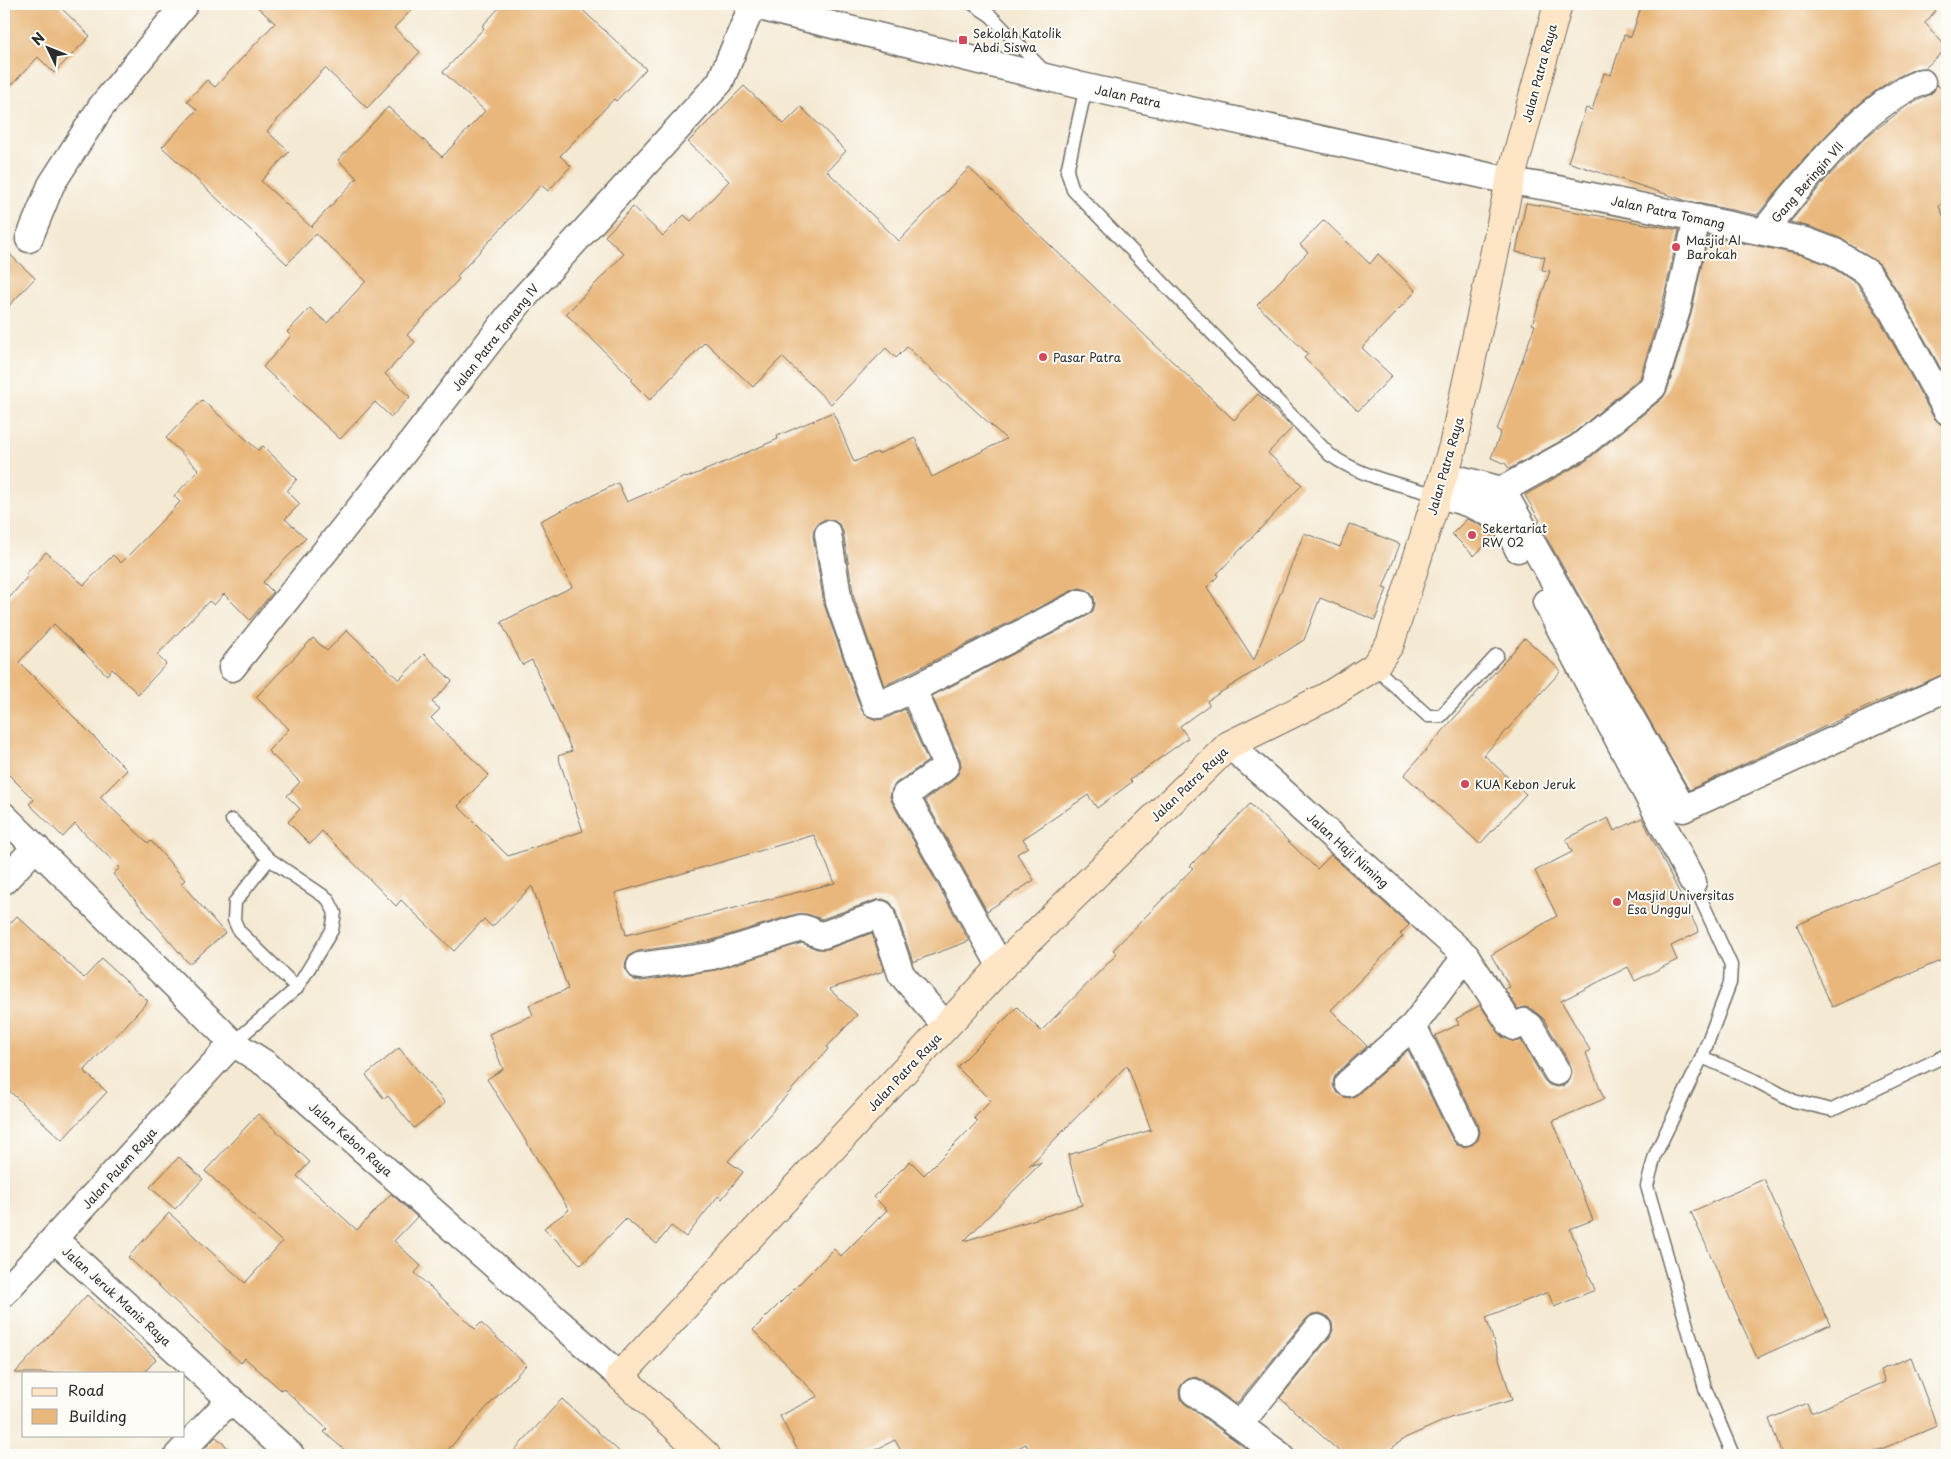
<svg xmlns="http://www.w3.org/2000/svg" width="1951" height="1459" viewBox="0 0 1951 1459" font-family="'Playpen Sans',sans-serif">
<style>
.building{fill:#e9b77b;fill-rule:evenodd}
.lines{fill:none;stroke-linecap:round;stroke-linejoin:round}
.lane-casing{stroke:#716e66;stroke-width:15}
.street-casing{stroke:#716e66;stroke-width:29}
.secondary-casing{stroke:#716e66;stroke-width:30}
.lane{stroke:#fff;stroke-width:12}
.street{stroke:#fff;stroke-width:26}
.secondary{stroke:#fee5c5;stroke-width:28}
.poi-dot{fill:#d1495b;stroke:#fdfcf7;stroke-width:2}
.labels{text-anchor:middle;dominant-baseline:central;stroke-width:4;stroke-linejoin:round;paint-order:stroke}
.poi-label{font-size:12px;fill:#2b2b2b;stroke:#fdfcf7;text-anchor:start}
.street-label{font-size:12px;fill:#2b2b2b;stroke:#fdfcf7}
</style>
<rect width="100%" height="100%" fill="#fdfcf7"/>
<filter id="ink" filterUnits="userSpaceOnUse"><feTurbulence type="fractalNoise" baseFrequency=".02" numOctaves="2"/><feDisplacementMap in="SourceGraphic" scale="10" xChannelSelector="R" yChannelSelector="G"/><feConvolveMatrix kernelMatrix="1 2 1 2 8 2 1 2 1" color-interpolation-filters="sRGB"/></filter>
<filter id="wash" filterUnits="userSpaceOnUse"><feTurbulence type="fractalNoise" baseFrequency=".0096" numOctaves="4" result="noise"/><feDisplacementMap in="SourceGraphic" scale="20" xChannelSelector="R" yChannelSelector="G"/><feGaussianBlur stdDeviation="1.12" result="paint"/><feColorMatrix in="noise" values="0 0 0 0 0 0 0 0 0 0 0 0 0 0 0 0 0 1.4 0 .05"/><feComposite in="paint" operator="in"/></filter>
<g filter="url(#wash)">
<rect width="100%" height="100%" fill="#f4e9d3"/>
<g id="blocks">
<g class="building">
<polygon points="4,4 57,4 90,36 54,73 38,57 4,93"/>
<polygon points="254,4 417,4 394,28 420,52 367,108 325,68 267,131 289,152 261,181 311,227 357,178 338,160 388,107 442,157 485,111 443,72 484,28 482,26 503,4 576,4 646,69 616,101 614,99 560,156 571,166 548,191 541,185 457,276 459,279 407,335 415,342 385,374 410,397 391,417 375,402 340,439 263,367 291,336 287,332 310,308 327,323 366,281 316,234 287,264 162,147 197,110 187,101 207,80 215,87 275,23"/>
<polygon points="1642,4 1941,4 1925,23 1947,48 1925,68 1915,69 1891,80 1869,96 1846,115 1805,158 1757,215 1687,201 1568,162 1586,108 1592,110 1604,73 1611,75 1624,35 1631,37"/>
<polygon points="1937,84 1947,96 1947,199 1939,206 1947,224 1947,380 1902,298 1880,264 1840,238 1811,227 1790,222 1827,178 1866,137 1907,106 1929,95 1934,91"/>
<path d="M 744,86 L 784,124 L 801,107 L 846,151 L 827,171 L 899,241 L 969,168 L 1234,420 L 1258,394 L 1292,428 L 1268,453 L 1302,485 L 1217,574 L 1218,576 L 1207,587 L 1254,660 L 1304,533 L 1340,547 L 1349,524 L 1400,544 L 1383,588 L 1387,589 L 1375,620 L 1320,598 L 1304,640 L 1207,701 L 1209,705 L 1180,726 L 1188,738 L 1130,780 L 1132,782 L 1097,808 L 1088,795 L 1023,839 L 1028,847 L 1017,854 L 1034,880 L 987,911 L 925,800 L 952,781 L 958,774 L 961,766 L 960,759 L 932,696 L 1087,616 L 1093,611 L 1095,604 L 1094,597 L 1088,590 L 1080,588 L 1073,590 L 884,686 L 854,598 L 843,531 L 839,524 L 833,520 L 825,519 L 818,523 L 814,529 L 813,536 L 824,604 L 861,709 L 865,715 L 876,720 L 885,719 L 905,709 L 928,761 L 896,783 L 892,789 L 890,796 L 892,802 L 969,941 L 913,962 L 895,909 L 890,902 L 883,899 L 876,900 L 822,919 L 807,914 L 796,914 L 709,941 L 638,951 L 630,955 L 626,961 L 625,968 L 628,975 L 634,980 L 642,981 L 716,970 L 802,943 L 817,949 L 828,949 L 872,933 L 884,971 L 829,989 L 857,1015 L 827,1047 L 828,1049 L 728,1161 L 743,1172 L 722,1199 L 718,1196 L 686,1237 L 671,1226 L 657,1244 L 626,1219 L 581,1265 L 544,1228 L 569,1210 L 487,1079 L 503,1069 L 489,1034 L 533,1015 L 529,1005 L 568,989 L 532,886 L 492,927 L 484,919 L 454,951 L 401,900 L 396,906 L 322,831 L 310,844 L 288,822 L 300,809 L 287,796 L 300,782 L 268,751 L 289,729 L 256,697 L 313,638 L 327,651 L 347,630 L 399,680 L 424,654 L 452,681 L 432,702 L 440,709 L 431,718 L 489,775 L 458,806 L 508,856 L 583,831 L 558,756 L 572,751 L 532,660 L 522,665 L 501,622 L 572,587 L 540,521 L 618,483 L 627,502 L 685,477 L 686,478 L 718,465 L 778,439 L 777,436 L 833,412 L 854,462 L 877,452 L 878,454 L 915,438 L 932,477 L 1006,439 L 907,347 L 896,358 L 886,348 L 831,404 L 782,357 L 753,387 L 705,342 L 650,400 L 631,381 L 633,379 L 566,314 L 624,254 L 605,236 L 633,207 L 663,236 L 684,215 L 691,221 L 729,181 L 688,142 ZM 814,835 L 835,883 L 626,935 L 615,893 Z"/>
<polygon points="1526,203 1679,230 1662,306 1640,378 1570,436 1509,469 1506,464 1491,458 1501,432 1497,430 1535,325 1532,324 1550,271 1542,270 1545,257 1516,252"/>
<polygon points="1324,220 1370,264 1378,254 1416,291 1362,348 1392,376 1358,411 1304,358 1308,354 1257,305 1308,252 1300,245"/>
<polygon points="1708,236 1802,255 1828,265 1857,284 1876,313 1934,418 1940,424 1947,426 1947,673 1873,704 1689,790 1546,537 1538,522 1540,521 1525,495 1587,460 1663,398 1667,391 1691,314"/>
<polygon points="4,249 35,278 4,311"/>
<polygon points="202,400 258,450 263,446 297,479 287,491 300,504 285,519 306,538 263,582 273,592 250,620 224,594 214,605 209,601 157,655 166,664 138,694 112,669 107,675 54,624 19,662 127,770 100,797 148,843 151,841 185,880 181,883 225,933 189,964 113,874 120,868 75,824 63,837 29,804 34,800 4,770 4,604 28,576 26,574 46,552 84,585 113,555 121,563 180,502 174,496 199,470 166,438"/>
<polygon points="1467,519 1482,526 1493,537 1474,556 1452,534"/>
<polygon points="1525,638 1561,671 1484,755 1526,794 1480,844 1404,775"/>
<path d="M 1250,804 L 1317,869 L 1331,855 L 1409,925 L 1400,934 L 1403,936 L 1331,1010 L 1367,1046 L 1338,1072 L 1334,1078 L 1333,1085 L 1336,1092 L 1344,1097 L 1350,1098 L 1357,1095 L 1408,1050 L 1452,1139 L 1457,1145 L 1464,1147 L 1472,1145 L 1478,1140 L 1480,1133 L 1479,1126 L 1435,1036 L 1459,1024 L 1456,1019 L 1480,1005 L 1502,1037 L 1514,1042 L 1521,1040 L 1544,1080 L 1549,1085 L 1558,1087 L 1565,1085 L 1570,1080 L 1572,1072 L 1570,1064 L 1543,1018 L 1532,1009 L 1525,1007 L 1518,1009 L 1505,989 L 1510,987 L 1491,955 L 1557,916 L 1535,871 L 1572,852 L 1566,839 L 1608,818 L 1614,831 L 1642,818 L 1699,932 L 1671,946 L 1677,960 L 1635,981 L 1628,967 L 1561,1001 L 1590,1050 L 1586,1053 L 1604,1099 L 1553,1121 L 1593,1220 L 1570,1229 L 1595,1290 L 1554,1307 L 1548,1292 L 1486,1317 L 1512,1400 L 1450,1418 L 1405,1438 L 1383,1455 L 1343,1455 L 1280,1398 L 1330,1337 L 1333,1330 L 1332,1322 L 1327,1316 L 1320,1313 L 1312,1314 L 1306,1319 L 1236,1404 L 1203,1380 L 1196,1377 L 1188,1379 L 1182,1384 L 1179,1390 L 1180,1398 L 1185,1404 L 1255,1455 L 1031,1455 L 1026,1444 L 1004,1455 L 903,1455 L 895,1440 L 865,1455 L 800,1455 L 780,1416 L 818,1396 L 753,1330 L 834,1249 L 841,1256 L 887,1210 L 874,1197 L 910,1161 L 924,1175 L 978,1121 L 974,1118 L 991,1101 L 957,1067 L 1017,1007 L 1041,1031 L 1117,954 L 1113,950 L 1193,868 L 1190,866 ZM 1127,1065 L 1151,1130 L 1068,1155 L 1082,1205 L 964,1241 L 1042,1162 L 1029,1166 Z"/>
<polygon points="1947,861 1947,958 1832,1007 1797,925"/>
<polygon points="17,916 84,978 102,959 148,1001 84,1071 107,1092 62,1140 4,1086 4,930"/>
<polygon points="399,1048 445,1103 414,1128 388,1096 384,1099 366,1075"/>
<polygon points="258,1114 310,1162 297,1176 357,1230 391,1194 417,1217 394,1241 421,1266 415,1273 475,1329 481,1323 526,1365 443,1455 350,1455 324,1432 327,1429 283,1388 281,1390 245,1358 241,1363 128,1257 169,1213 245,1283 282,1242 205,1171"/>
<polygon points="179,1157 203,1179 175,1209 150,1187"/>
<polygon points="1764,1179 1830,1325 1757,1358 1691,1212"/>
<polygon points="87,1295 156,1359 144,1373 15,1373"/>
<polygon points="1911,1357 1937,1426 1867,1455 1782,1455 1769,1419 1807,1403 1811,1413 1885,1382 1880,1370"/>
<polygon points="562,1399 623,1455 510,1455"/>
<polygon points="216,1437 236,1455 198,1455"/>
</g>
</g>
</g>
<g filter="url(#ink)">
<use href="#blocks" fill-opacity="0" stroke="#716e66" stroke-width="1"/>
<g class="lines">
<g class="lane-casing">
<g id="lane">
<polyline points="973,4 991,16 1045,72"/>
<path d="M 1086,87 L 1067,171 L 1073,190 L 1330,455 C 1362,477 1400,485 1438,495"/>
<polyline points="1374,667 1428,716 1441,716 1497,655"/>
<polyline points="232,820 269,859 328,899 335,913 332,930 297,988 233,1043"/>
<polyline points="269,859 235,902 234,920 239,931 297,988"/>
<polyline points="1693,882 1731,965 1730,983 1702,1057 1655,1155 1647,1186 1705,1388 1733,1455"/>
<polyline points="1702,1057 1754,1080 1794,1101 1832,1110 1947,1055"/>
</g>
</g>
<g class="street-casing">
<g id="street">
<polyline points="747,4 1086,87 1510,181 1553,188 1806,241 1835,252 1868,273 1889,305 1947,411"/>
<path d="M 1764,231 C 1804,181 1862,105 1922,82"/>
<polyline points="29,239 51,185 101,107 185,4"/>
<polyline points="1444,475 1502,490 1683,809 1947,688"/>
<polyline points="1502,490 1578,448 1653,387 1677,310 1697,218"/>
<path d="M 1438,495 C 1461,500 1488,508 1505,525 C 1511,531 1514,542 1518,549"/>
<polyline points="828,534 839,602 875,704 879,705 913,689"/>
<polyline points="1546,602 1693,882"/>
<polyline points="232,668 394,465 519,303 720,82 752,6"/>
<polyline points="1229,745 1274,784 1466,956 1510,1024 1515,1027 1524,1022 1530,1026 1557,1072"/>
<polyline points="4,816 233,1043 266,1064 620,1376"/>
<polyline points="4,881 36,847"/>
<path d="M 640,966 L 712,956 L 801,928 C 810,929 814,934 823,935 L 881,914 L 901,974 L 946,1026"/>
<polyline points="1001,967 905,795 943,769 946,765 913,689 1080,603"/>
<polyline points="1413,1026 1465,1132"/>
<polyline points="1348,1083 1413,1026 1466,956"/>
<polyline points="54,1239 291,1455"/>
<polyline points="4,1293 233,1043"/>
<polyline points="1194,1392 1280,1455"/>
<polyline points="1239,1425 1318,1328"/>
<polyline points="178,1455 231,1399"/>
</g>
</g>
<g class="secondary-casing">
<polyline id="secondary" points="706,1455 620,1376 1001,967 1229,745 1326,697 1374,667 1390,644 1453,446 1510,181 1558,4"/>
</g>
<use href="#lane" class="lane"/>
<use href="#street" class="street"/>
<use href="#secondary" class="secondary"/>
</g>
</g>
<g class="poi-dot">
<rect x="958" y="35" width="10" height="10" rx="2.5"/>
<circle cx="1676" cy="247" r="5"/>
<circle cx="1043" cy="357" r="5"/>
<circle cx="1472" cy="535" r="5"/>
<circle cx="1465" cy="784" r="5"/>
<circle cx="1617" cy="902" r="5"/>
</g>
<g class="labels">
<g class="poi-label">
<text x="973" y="33">Sekolah Katolik<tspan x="973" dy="14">Abdi Siswa</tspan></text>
<text x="1686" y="240">Masjid Al<tspan x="1686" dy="14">Barokah</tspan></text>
<text x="1053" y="357">Pasar Patra</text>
<text x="1482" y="528">Sekertariat<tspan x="1482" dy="14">RW 02</tspan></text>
<text x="1475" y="784">KUA Kebon Jeruk</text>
<text x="1627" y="895">Masjid Universitas<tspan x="1627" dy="14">Esa Unggul</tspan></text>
</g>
<g class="street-label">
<text transform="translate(1539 73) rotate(-75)">Jalan Patra Raya</text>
<text transform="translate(1128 96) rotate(12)">Jalan Patra</text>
<text transform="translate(1807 182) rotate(-49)">Gang Beringin VII</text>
<text transform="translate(1668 212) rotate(12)">Jalan Patra Tomang</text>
<text transform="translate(495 337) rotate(-52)">Jalan Patra Tomang IV</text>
<text transform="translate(1445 466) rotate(-74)">Jalan Patra Raya</text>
<text transform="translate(1189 784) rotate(-44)">Jalan Patra Raya</text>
<text transform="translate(1348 850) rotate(42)">Jalan Haji Niming</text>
<text transform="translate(904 1072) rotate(-47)">Jalan Patra Raya</text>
<text transform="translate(351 1139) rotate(41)">Jalan Kebon Raya</text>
<text transform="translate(119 1168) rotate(-48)">Jalan Palem Raya</text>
<text transform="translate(117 1296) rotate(42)">Jalan Jeruk Manis Raya</text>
</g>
</g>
<rect width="1951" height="1459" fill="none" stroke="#fdfcf7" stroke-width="20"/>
<rect x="22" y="1372" width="162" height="65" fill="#fdfcf7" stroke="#a9a8a5"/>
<rect x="32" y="1388" width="25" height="8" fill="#fee5c5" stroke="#a9a8a5"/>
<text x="68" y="1396" font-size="15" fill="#2b2b2b">Road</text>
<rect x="32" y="1409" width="25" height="15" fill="#e9b77b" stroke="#a9a8a5"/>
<text x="68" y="1422" font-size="15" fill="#2b2b2b">Building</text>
<g transform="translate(48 48) rotate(313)" stroke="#fdfcf7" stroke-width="4" paint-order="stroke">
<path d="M0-4L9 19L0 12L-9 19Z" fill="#2b2b2b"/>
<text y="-8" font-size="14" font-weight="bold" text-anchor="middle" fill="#2b2b2b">N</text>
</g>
</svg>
